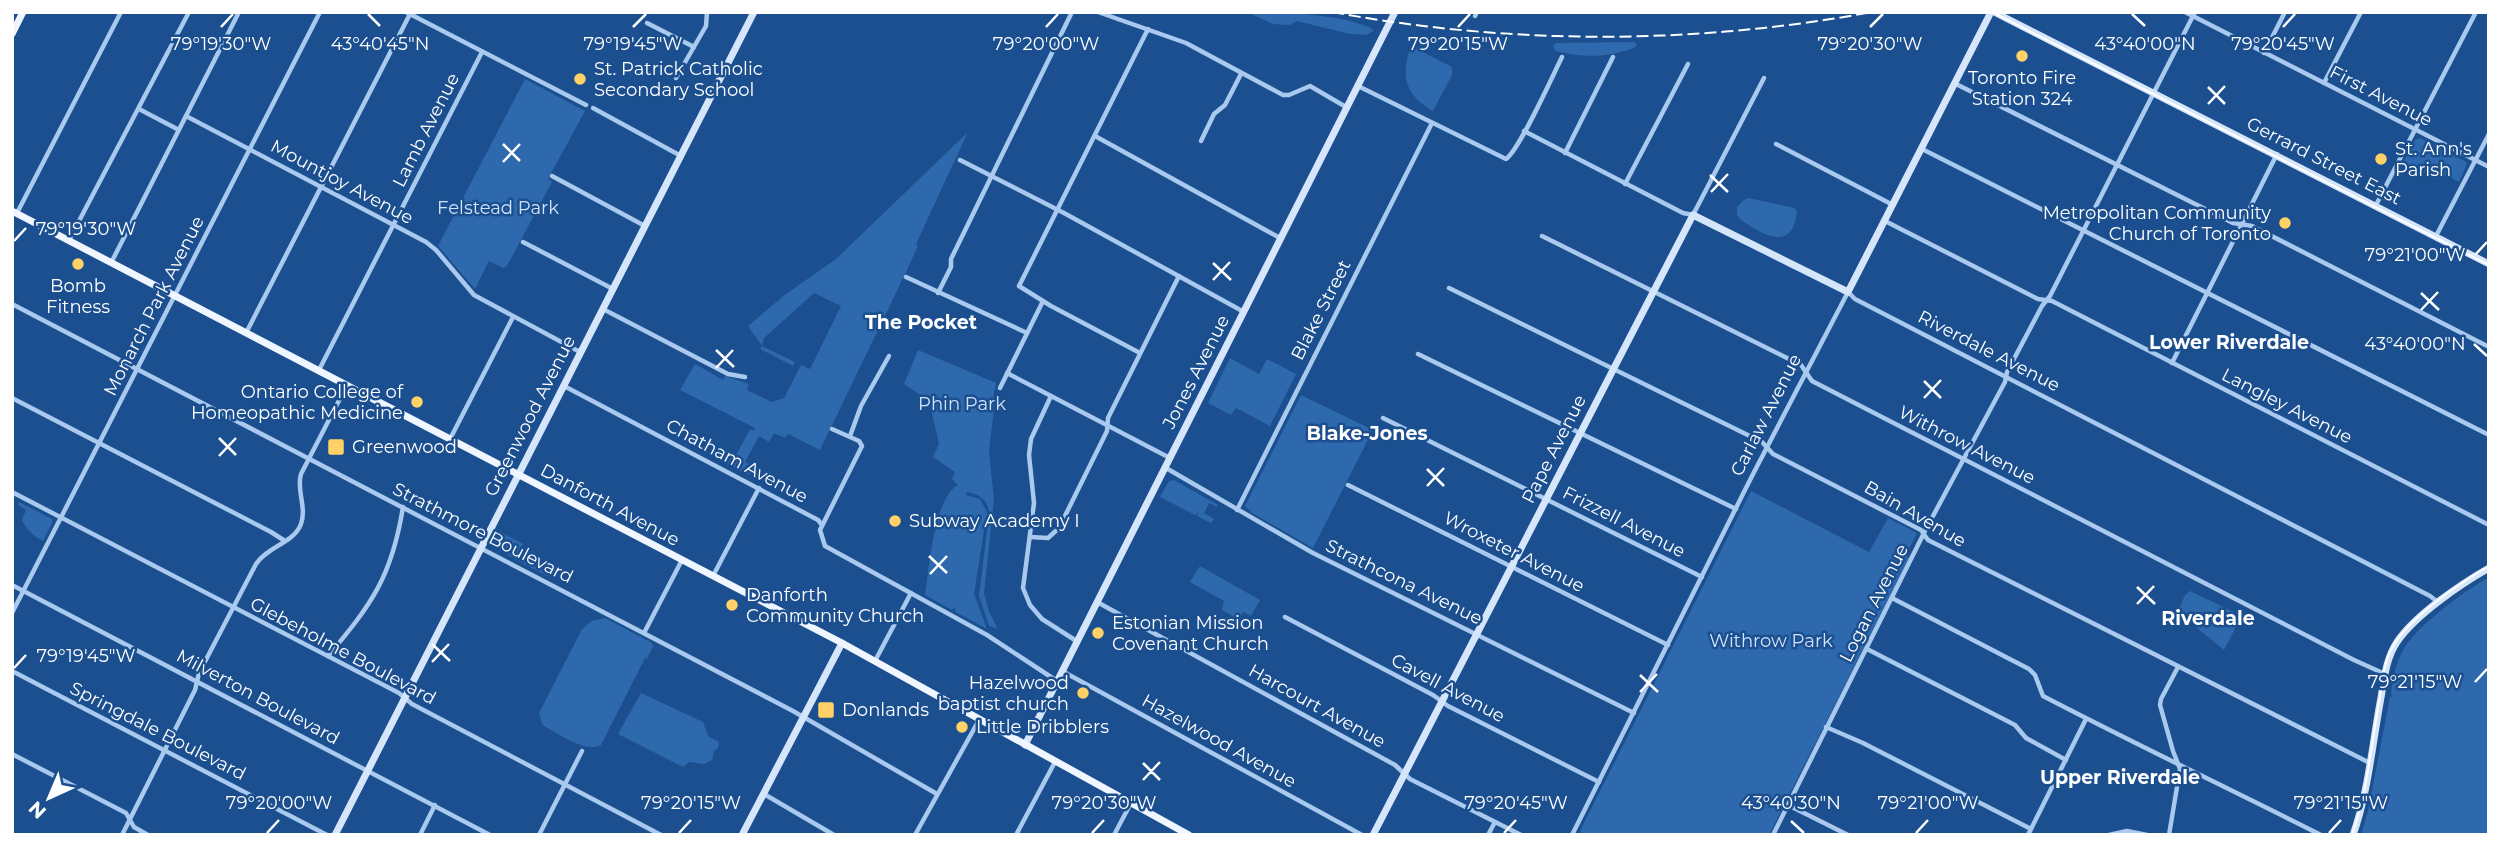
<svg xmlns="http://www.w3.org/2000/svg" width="2501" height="847" viewBox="0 0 2501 847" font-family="Montserrat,sans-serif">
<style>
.green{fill:#2e69ad}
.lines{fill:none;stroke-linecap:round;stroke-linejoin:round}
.street{stroke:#a9c9ee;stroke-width:4.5}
.secondary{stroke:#d6e6fa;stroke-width:7}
.primary{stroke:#f0f6ff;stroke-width:7}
.tram{stroke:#fff;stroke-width:2}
.rail{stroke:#fff;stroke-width:2;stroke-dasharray:12 5;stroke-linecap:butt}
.ticks{fill:none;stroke:#fff;stroke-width:2.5}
.poi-dot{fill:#ffd166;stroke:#1b4f8f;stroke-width:2.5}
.labels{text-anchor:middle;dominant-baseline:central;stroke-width:5;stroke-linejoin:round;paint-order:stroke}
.poi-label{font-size:18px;fill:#fff;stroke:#1b4f8f;text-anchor:start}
.street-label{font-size:18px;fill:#fff;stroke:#1b4f8f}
.park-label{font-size:18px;fill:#cfe3fa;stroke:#1b4f8f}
.neighbourhood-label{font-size:19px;font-weight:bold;fill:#fff;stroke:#1b4f8f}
.ticks-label{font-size:18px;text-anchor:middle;fill:#fff;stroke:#1b4f8f;stroke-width:5;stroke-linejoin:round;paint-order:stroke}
</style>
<rect width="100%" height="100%" fill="#1b4f8f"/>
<g class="green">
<path d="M 1247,12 C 1278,12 1348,14 1374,30 L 1367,35 L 1350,34 L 1297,21 L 1289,25 L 1273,24 Z"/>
<path d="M 1635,42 L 1637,45 L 1634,48 C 1605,58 1585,58 1555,51 L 1553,46 L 1556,43 Z"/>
<path d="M 1411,46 L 1452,67 L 1452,75 L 1433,111 C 1405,95 1400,76 1411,46 Z"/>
<polygon points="525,79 585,111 548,179 552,182 507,266 503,268 489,261 475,289 438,246"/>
<polygon points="968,132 916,244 918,246 906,272 820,450 788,434 785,438 774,433 769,442 759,436 745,462 753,467 749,475 727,464 730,458 734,459 750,429 754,431 755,428 680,390 695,364 723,380 725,376 749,384 747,390 772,402 784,398 801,365 810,369 841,306 814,293 764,338 762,346 795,362 793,366 760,349 762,346 748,326 786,294 836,259"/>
<polygon points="2420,138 2466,162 2467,164 2459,182 2448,176 2435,179 2403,163 2415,140"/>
<path d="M 1748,198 L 1795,208 L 1797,212 C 1792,253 1763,235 1741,220 L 1737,215 L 1737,207 L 1744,200 Z"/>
<path d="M 918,350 L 996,383 L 993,399 L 995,400 L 989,451 L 994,500 L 984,593 L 989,612 L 998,629 L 989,626 L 979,596 L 989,514 C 989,499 978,494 966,492 L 966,495 L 980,499 L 987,512 L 974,594 L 987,629 L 956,612 L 955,607 L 952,610 L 925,595 C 929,570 934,497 958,485 L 952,479 L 955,472 L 933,457 L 939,444 L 931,409 L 923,397 L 904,384 Z"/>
<polygon points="1230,358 1259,374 1267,359 1296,374 1270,426 1236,408 1231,415 1208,403"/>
<polygon points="1301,395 1373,430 1313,548 1252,513 1245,506"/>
<polygon points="1174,480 1218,505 1217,507 1209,503 1204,513 1214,519 1211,523 1197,516 1199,512 1195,515 1160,497 1169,481"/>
<polygon points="1751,491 1869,552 1888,518 1917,533 1906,555 1909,558 1769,835 1581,835 1581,829"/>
<path d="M 19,502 L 52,519 L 52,523 L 43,541 C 33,536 26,529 22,520 L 26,510 L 18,505 Z"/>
<polygon points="497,530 523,544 518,554 552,572 549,577 509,556"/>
<polygon points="1200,566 1260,600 1251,616 1243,612 1239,620 1222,610 1224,601 1190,582"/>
<path d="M 2489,577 L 2489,835 L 2361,835 L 2368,811 L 2390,697 L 2392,697 L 2391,693 C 2393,677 2396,661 2405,647 C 2419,624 2465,591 2489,577 Z"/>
<polygon points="2190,591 2238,614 2239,621 2224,650 2186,619 2175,618 2185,595"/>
<path d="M 605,618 L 652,643 L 653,647 L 646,660 L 646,656 L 601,745 C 585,753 562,735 547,728 L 542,724 L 539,713 L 582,629 L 592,621 Z"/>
<polygon points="641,693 703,722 708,736 719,742 718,748 714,751 712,760 704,764 689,762 683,767 618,734"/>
</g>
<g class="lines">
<g class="street">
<polyline points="406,12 586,105"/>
<polyline points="1098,12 1186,43 1283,95 1289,95 1310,86 1346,107"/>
<polyline points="2185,12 2489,167"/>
<polyline points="1475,16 1477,12"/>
<polyline points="647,23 694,47"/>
<polyline points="2264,53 2285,12"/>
<polyline points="676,78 706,26 707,12"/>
<polyline points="2324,83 2361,12"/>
<polyline points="1956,84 2233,223 2252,226 2489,347"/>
<path d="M 1358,86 L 1506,159 C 1520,149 1552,77 1562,57"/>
<polyline points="593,108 681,156"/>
<polyline points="139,109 179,130"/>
<polyline points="186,116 426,242 436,250 474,295 580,352"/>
<polyline points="1524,131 1683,213 1693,215 1764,78"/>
<polyline points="1095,136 1280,238"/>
<polyline points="1201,141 1214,114 1225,105 1241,74"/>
<polyline points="1776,144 1893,205"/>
<polyline points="1922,149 2489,435"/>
<polyline points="1565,153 1613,57"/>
<polyline points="960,160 1064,213 1244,312"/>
<polyline points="552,176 645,226"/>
<polyline points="1625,184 1688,64"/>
<polyline points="2376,205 2476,12"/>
<polyline points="17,213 121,12"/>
<polyline points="1885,221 2038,299 2052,301 2489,525"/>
<polyline points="1542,236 1801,365 1812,381 2354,660 2385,674"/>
<polyline points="2436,236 2489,134"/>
<polyline points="69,240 189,12"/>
<polyline points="523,242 613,289"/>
<polyline points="111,263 239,12"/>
<polyline points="906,277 1027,333"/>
<polyline points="1449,288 1762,442 1773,454 1921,530 1928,540 2370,763"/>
<polyline points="938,293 951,267 951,259 1072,12"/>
<polyline points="12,304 793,711 937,794"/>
<polyline points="603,309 728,374 745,377"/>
<polyline points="246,333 410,14"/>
<polyline points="1140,353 1051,306 1019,286 1148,29"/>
<polyline points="1418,354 1736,509"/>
<polyline points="2172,363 2277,154"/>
<polyline points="319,370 482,52"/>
<polyline points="1007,373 1170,458"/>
<polyline points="564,386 818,520 822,525"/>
<polyline points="1000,388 1043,301"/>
<polyline points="1051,396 1031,439 1029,455 1034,503 1023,588 1030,605 1042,619 1078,642"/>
<polyline points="12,398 271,532 285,541"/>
<polyline points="1383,418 1702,577"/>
<polyline points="832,429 859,441 862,446 820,530 825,546 987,635 1057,681"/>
<polyline points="850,436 861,406 889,356"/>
<polyline points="450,439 513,317"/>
<polyline points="1166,468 1313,553 1634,713"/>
<polyline points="1348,485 1668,645"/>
<polyline points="12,492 372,679 399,693 412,704 661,835"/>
<polyline points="1237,510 1432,123"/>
<polyline points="1030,537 1048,538 1059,528 1107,431 1108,418 1179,276"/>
<polyline points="713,576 759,488"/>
<polyline points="12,585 490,835"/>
<path d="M 1892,598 L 2029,669 L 2035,675 L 2043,696 C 2135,744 2228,788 2321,835"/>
<polyline points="1097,602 1395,765 1410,779 1521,835"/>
<polyline points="12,613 320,12"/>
<polyline points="1285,617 1433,695 1448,706 1599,782"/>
<polyline points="644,633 682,560"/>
<polyline points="1867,649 2015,725 2026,738 2066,760"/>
<path d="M 328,656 C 372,604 392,576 403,507"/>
<polyline points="875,661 911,593"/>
<polyline points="12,671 327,835"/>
<polyline points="1062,671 1362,835"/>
<polyline points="1826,727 1863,743 2031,829"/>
<polyline points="12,754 126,813 134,827 148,835"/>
<polyline points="764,794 834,835"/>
<polyline points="1788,805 1848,835"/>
<path d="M 122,835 L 195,690 L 199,673 L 256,564 C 268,546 294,543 301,524 C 307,507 296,490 301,474 L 347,385"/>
<polyline points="420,835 435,805"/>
<polyline points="539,835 582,751"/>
<polyline points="915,835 979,720"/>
<polyline points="1016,835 1055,762"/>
<polyline points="1114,835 1131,803"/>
<polyline points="1488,835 1495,822"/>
<polyline points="1572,835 1752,476 1848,292 1855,299 2430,596 2438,602"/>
<polyline points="1773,835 1926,529 2005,382 2007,372 2042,306 2050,296 2195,12"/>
<polyline points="2028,835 2086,719"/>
<polyline points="2109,835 2127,831 2147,835"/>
<polyline points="2169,835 2180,769 2173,751 2160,705 2161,699 2178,667"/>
</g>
<g class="secondary">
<polyline points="1994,12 2489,264"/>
<polyline points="1025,745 1395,12"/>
<polyline points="335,835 754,12"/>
<polyline points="742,835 842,643"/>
<polyline points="1373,835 1693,215 1848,292 1991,12"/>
<path d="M 2353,835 C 2368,793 2372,747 2380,703 C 2384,682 2385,660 2397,642 C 2415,615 2461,584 2489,568"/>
</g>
<g class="primary">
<polyline points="12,34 23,12"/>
<polyline points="12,211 842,643 1189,835"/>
</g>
<g class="tram">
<polyline points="1992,12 2489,265"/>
<path d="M 2352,835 C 2367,793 2371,746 2379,702 C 2382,685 2383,666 2391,650 C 2406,619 2460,583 2489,566"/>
</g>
<path class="rail" d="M 1332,12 C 1510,45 1694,45 1872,12"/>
</g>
<path class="ticks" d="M 368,14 L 380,26M 2132,14 L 2145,26M 221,27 L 233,14M 633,27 L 646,14M 1046,27 L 1058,14M 1458,27 L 1470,14M 1870,27 L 1883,14M 2283,27 L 2295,14M 2208,87 L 2225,104M 2208,104 L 2225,86M 503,144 L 520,161M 503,162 L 520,144M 1710,175 L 1728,192M 1711,192 L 1728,174M 14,241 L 26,228M 2475,255 L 2487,242M 1213,263 L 1231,280M 1213,280 L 1230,262M 2421,293 L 2439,310M 2421,310 L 2438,292M 2474,344 L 2487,356M 716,350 L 734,367M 716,368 L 733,350M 1924,381 L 1941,398M 1924,398 L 1941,380M 219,438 L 236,455M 219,456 L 236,438M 1427,469 L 1444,486M 1427,486 L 1444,468M 929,556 L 947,573M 930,574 L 947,556M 2137,587 L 2155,604M 2137,604 L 2154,586M 432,644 L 450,661M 432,662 L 449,644M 14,668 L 26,655M 1640,675 L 1658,692M 2475,682 L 2487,669M 1640,692 L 1657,674M 1143,763 L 1160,780M 1143,780 L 1160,762M 1791,821 L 1804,833M 267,833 L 279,820M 679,833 L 691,820M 1092,833 L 1104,820M 1504,833 L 1516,820M 1916,833 L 1928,820M 2329,833 L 2341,820"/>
<g class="poi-dot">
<circle cx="2022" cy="56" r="7"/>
<circle cx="580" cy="79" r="7"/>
<circle cx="2381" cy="159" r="7"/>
<circle cx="2285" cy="223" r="7"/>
<circle cx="78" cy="264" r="7"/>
<circle cx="417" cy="402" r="7"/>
<rect x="327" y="438" width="18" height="18" rx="3.5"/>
<circle cx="895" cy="521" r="7"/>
<circle cx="732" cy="605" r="7"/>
<circle cx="1098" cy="633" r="7"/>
<circle cx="1083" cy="693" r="7"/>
<rect x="817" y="701" width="18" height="18" rx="3.5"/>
<circle cx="962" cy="727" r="7"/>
</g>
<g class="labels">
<g class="poi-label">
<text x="594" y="69">St. Patrick Catholic<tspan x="594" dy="21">Secondary School</tspan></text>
<text x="2022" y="78" text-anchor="middle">Toronto Fire<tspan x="2022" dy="21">Station 324</tspan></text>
<text x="2395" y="149">St. Ann's<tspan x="2395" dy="21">Parish</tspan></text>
<text x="2271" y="213" text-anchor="end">Metropolitan Community<tspan x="2271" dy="21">Church of Toronto</tspan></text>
<text x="78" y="286" text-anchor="middle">Bomb<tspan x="78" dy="21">Fitness</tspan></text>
<text x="403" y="392" text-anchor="end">Ontario College of<tspan x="403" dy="21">Homeopathic Medicine</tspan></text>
<text x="352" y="447">Greenwood</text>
<text x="909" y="521">Subway Academy I</text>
<text x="746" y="595">Danforth<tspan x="746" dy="21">Community Church</tspan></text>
<text x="1112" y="623">Estonian Mission<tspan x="1112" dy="21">Covenant Church</tspan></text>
<text x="1069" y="683" text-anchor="end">Hazelwood<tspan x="1069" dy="21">baptist church</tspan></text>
<text x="842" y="710">Donlands</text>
<text x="976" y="727">Little Dribblers</text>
</g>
<g class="street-label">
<text transform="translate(2381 96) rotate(27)">First Avenue</text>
<text transform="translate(426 130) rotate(-63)">Lamb Avenue</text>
<text transform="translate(2324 161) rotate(27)">Gerrard Street East</text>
<text transform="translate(342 182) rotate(28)">Mountjoy Avenue</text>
<text transform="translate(154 306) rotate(-63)">Monarch Park Avenue</text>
<text transform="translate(1321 310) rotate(-63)">Blake Street</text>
<text transform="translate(1989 351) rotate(27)">Riverdale Avenue</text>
<text transform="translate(1196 372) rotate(-63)">Jones Avenue</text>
<text transform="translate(2287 406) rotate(27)">Langley Avenue</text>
<text transform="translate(1766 415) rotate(-63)">Carlaw Avenue</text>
<text transform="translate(530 416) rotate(-63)">Greenwood Avenue</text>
<text transform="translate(1967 445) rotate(27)">Withrow Avenue</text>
<text transform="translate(1554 449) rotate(-63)">Pape Avenue</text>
<text transform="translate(737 461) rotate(28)">Chatham Avenue</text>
<text transform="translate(610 505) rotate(28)">Danforth Avenue</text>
<text transform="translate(1915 514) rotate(30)">Bain Avenue</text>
<text transform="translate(1624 522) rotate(27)">Frizzell Avenue</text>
<text transform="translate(483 533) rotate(27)">Strathmore Boulevard</text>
<text transform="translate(1514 552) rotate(27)">Wroxeter Avenue</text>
<text transform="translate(1404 582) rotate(26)">Strathcona Avenue</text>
<text transform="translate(1874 603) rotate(-63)">Logan Avenue</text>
<text transform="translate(343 651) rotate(28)">Glebeholme Boulevard</text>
<text transform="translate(1448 688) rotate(28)">Cavell Avenue</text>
<text transform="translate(258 697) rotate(28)">Milverton Boulevard</text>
<text transform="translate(1317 706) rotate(29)">Harcourt Avenue</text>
<text transform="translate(158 731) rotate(27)">Springdale Boulevard</text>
<text transform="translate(1219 741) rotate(29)">Hazelwood Avenue</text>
</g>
<g class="park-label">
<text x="498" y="208">Felstead Park</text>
<text x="962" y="404">Phin Park</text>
<text x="1771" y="641">Withrow Park</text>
</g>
<g class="neighbourhood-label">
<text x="921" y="322">The Pocket</text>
<text x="2229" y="342">Lower Riverdale</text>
<text x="1367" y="433">Blake-Jones</text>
<text x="2208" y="618">Riverdale</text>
<text x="2120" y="777">Upper Riverdale</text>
</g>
</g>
<g class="ticks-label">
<text x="380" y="50">43°40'45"N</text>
<text x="2145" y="50">43°40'00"N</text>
<text x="1870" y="50">79°20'30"W</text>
<text x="221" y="50">79°19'30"W</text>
<text x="633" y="50">79°19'45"W</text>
<text x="1046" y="50">79°20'00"W</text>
<text x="1458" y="50">79°20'15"W</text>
<text x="2283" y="50">79°20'45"W</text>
<text x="86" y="235">79°19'30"W</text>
<text x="2415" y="261">79°21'00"W</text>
<text x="2415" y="350">43°40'00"N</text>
<text x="86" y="662">79°19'45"W</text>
<text x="2415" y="688">79°21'15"W</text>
<text x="279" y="809">79°20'00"W</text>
<text x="691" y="809">79°20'15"W</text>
<text x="1104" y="809">79°20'30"W</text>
<text x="1516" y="809">79°20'45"W</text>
<text x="1928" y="809">79°21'00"W</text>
<text x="2341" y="809">79°21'15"W</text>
<text x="1791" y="809">43°40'30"N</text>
</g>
<rect width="2501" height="847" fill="none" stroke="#ffffff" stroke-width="28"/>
<g transform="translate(49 798) rotate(224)" stroke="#1b4f8f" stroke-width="5" paint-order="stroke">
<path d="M0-5L12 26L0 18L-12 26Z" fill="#ffffff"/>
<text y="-10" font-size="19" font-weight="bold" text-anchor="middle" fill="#ffffff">N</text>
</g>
</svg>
